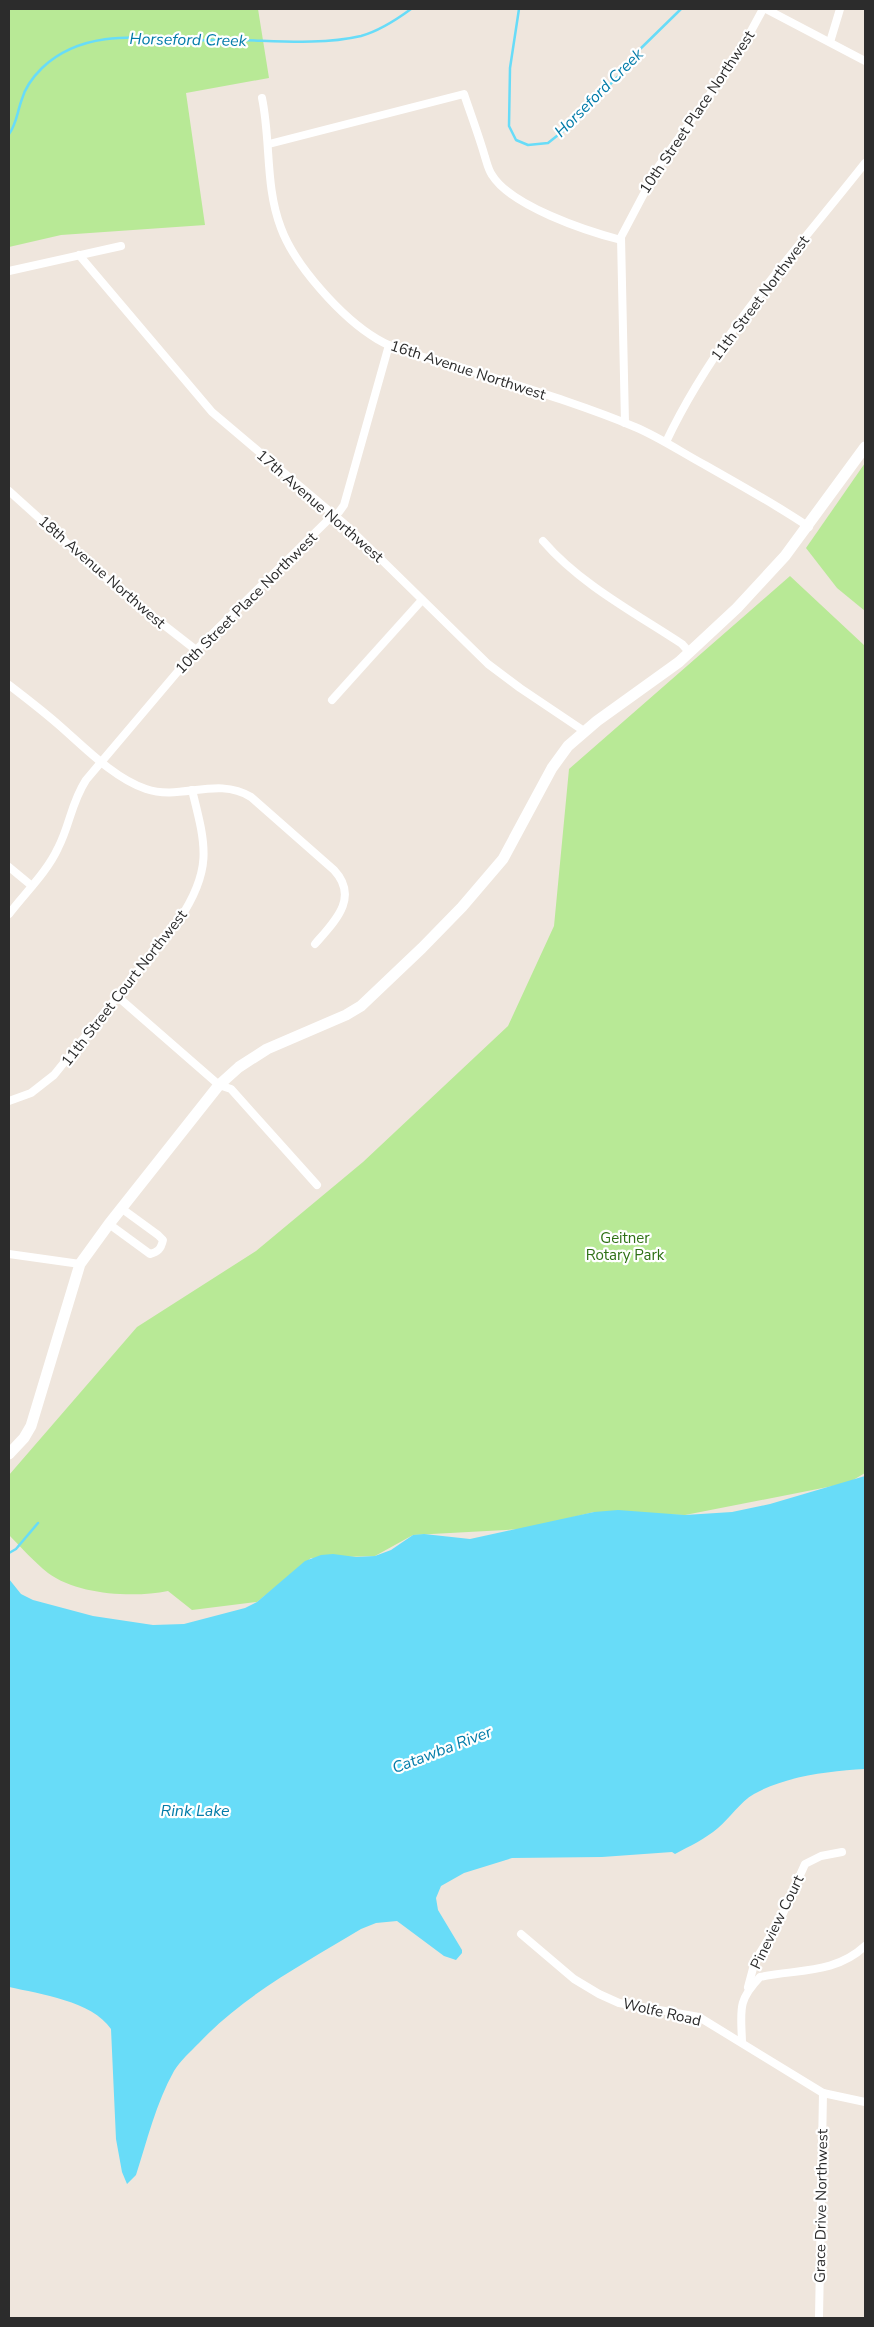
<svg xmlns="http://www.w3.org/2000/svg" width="874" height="2327" viewBox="0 0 874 2327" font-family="'Nunito Sans',sans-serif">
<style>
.green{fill:#b8e996}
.water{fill:#68dcf8}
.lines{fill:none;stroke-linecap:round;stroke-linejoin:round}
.stream{stroke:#68dcf8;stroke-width:2.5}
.street{stroke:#fff;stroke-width:8}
.secondary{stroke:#fff;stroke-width:11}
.labels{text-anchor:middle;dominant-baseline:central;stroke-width:4.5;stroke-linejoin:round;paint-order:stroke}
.street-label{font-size:15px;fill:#2c2c2c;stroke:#fff}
.park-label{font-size:15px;fill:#2e7015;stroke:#fff}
.water-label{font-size:16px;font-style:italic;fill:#037ca9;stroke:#fff}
</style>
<rect width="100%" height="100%" fill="#efe6dd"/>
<g class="green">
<polygon points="9,9 258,9 269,78 186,93 205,225 61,235 9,247"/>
<polygon points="865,463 865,611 837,588 806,548"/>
<path d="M 790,576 L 865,646 L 865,1473 L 848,1483 L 685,1515 L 594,1512 L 524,1529 L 413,1535 L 375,1556 L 311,1558 L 257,1602 L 192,1610 L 168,1591 C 133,1598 78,1595 48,1573 C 34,1562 21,1547 9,1535 L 9,1475 L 137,1327 L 256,1251 L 363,1162 L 508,1026 L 554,926 L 569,769 Z"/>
</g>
<path class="water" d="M 865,1476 L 865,1769 C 829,1771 786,1776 754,1794 C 740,1802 730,1818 718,1828 C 705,1839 690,1846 675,1854 L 672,1852 L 602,1857 L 512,1858 L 464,1873 L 441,1886 L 436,1898 L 438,1910 L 462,1950 L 462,1953 L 456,1960 L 444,1956 L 397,1921 L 376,1923 L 361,1929 C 305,1963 245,1994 199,2043 C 190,2052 181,2060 174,2071 C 156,2103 147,2141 136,2175 L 127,2184 L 122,2172 L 116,2139 L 111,2029 C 92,2001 40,1994 9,1987 L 9,1579 L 21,1594 L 33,1600 L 93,1616 L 153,1625 L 184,1624 L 245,1608 L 257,1602 L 305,1561 L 321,1555 L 333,1554 L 356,1557 L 375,1556 L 391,1550 L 413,1535 L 424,1534 L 470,1539 L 594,1512 L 618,1510 L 685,1515 L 732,1512 L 770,1504 Z"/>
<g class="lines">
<g class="stream">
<polyline points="519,9 510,68 509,126 516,140 528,145 548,143 572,124 626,68 634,55 681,9"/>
<path d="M 9,134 C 17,123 17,112 22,99 C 25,88 34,76 42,68 C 82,30 137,37 186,40 C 204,41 222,39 240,40 C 279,41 322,45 361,36 C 379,31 396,20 411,9"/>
<polyline points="9,1553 16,1549 38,1523"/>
</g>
<g class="street">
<polyline points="766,9 865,61"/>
<polyline points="830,42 840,9"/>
<path d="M 262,98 C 271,141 265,187 281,228 C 295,266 342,318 377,339 C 402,354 434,359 463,368 C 519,386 580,404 635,427 C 659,437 681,452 705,465 C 740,485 775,504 809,527"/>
<path d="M 269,144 L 464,94 C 471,115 479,136 485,157 C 487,163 488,169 492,175 C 511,206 586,231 621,240"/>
<polyline points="79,255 212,412 347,526 488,664 520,688 584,731"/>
<polyline points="9,271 121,246"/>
<polyline points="625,423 621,237 658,167 738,55 763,9"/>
<path d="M 666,442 C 715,338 795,252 865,163"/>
<polyline points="9,491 119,590 196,650"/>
<path d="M 543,541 C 580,584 635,613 682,644 L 690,653"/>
<path d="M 9,685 C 26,698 43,711 60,726 C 84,747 115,779 146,789 C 181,801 217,776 251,797 L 334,870 C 360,898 334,922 315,944"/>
<polyline points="332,700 422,600"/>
<polyline points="9,867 32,886"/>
<path d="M 9,914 C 25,893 47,872 58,848 C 70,825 71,803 86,780 L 196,650 L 328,520 L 339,512 L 344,505 L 389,345"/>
<polyline points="118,997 219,1085 231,1089 317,1185"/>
<path d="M 9,1101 L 31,1093 L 54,1075 L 179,920 C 213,869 206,846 192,790"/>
<path d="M 109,1224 L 150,1254 C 158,1252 161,1249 163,1240 L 158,1235 L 121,1208"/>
<polyline points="9,1254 80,1264"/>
<polyline points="521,1934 574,1979 599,1994 619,2003 699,2017 823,2093 865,2102"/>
<polyline points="748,1987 755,1961 780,1920 805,1864 821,1856 842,1852"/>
<path d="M 742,2042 C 741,2010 737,2001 760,1977 C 798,1969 835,1974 865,1946"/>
<polyline points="819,2318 823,2093"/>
</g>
<polyline class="secondary" points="9,1454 24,1438 31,1426 80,1264 109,1224 219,1085 239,1067 267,1049 346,1015 361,1006 422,948 462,907 503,859 552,768 568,746 597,721 679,662 737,608 785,556 865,447"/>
</g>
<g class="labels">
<g class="street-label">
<text transform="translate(697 112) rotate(-56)">10th Street Place Northwest</text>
<text transform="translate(760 298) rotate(-53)">11th Street Northwest</text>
<text transform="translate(468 370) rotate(18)">16th Avenue Northwest</text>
<text transform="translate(320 506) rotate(41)">17th Avenue Northwest</text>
<text transform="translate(102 572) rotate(41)">18th Avenue Northwest</text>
<text transform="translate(246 603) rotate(-45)">10th Street Place Northwest</text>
<text transform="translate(124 988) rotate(-52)">11th Street Court Northwest</text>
<text transform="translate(777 1922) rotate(-64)">Pineview Court</text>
<text transform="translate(662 2012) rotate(13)">Wolfe Road</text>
<text transform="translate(821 2206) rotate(-89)">Grace Drive Northwest</text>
</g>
<g class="park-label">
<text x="625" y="1238">Geitner<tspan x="625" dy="17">Rotary Park</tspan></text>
</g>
<g class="water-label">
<text transform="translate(188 40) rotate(1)">Horseford Creek</text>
<text transform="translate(599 93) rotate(-45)">Horseford Creek</text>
<text transform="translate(442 1750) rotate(-21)">Catawba River</text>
<text x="195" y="1811">Rink Lake</text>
</g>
</g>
<rect width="874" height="2327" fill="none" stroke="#2c2c2c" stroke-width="20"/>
</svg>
